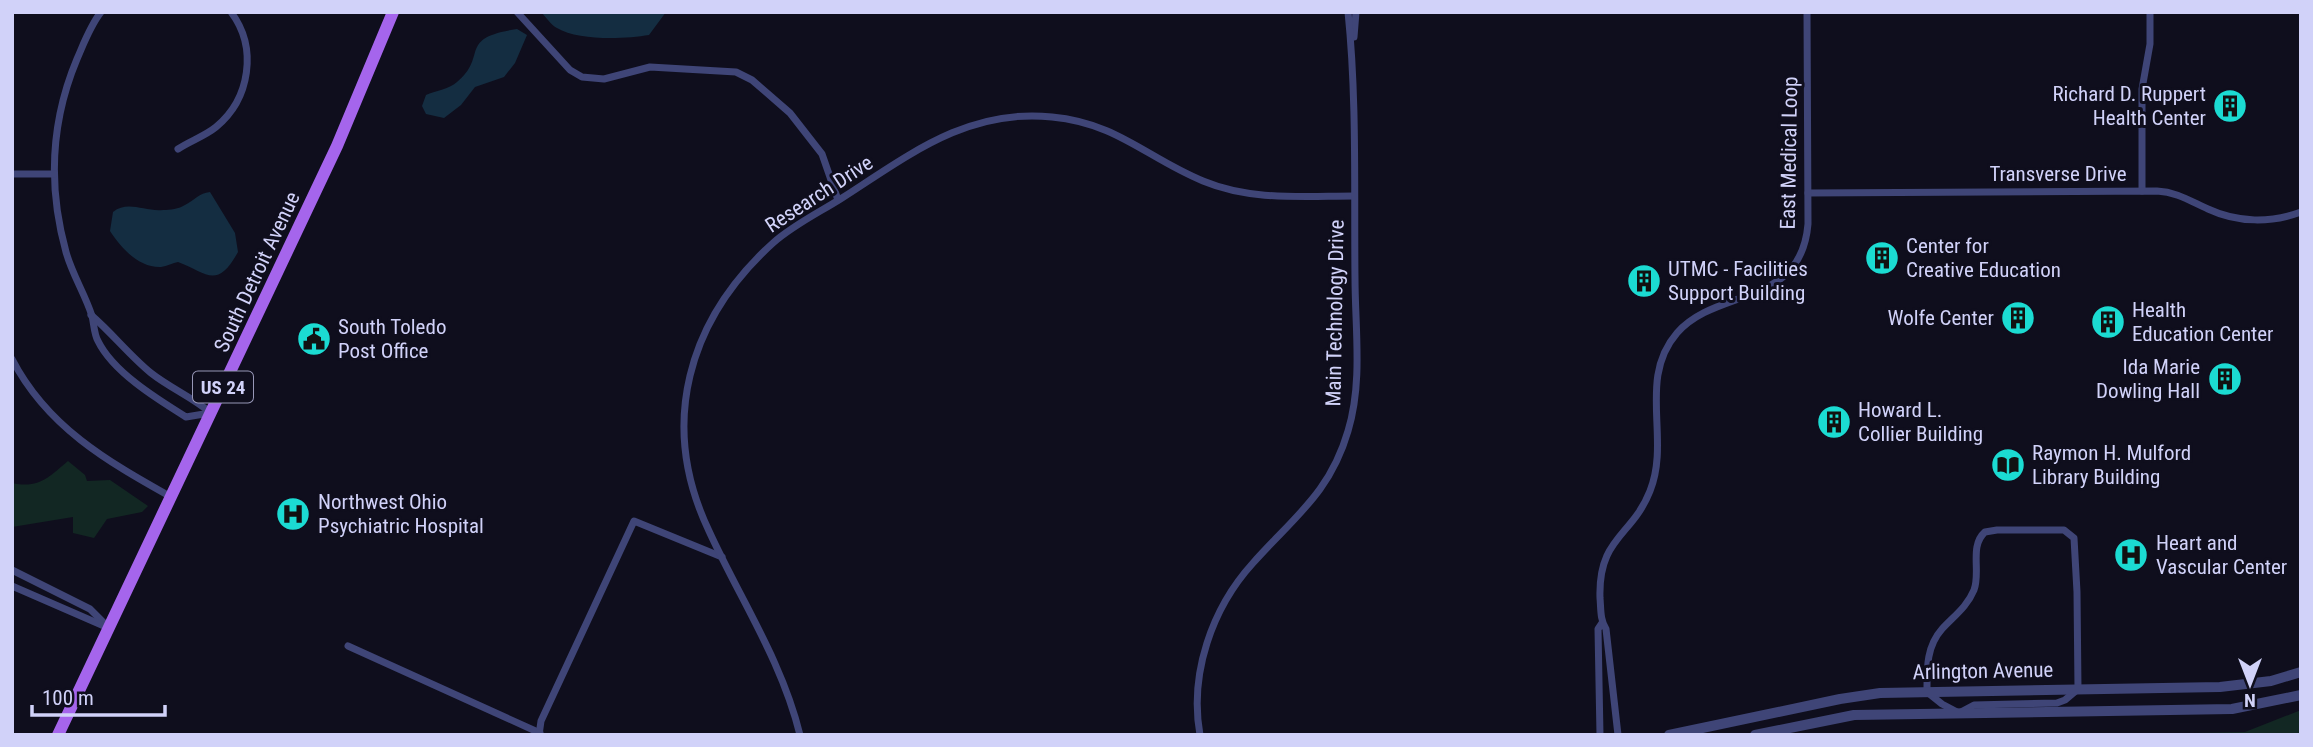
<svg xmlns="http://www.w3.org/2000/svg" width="2313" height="747" viewBox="0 0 2313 747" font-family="'Roboto Condensed',sans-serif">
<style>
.green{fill:#122723}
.water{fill:#142d41}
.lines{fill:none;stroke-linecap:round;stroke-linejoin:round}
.minor{stroke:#3f4577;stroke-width:7}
.tertiary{stroke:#3f4577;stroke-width:10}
.primary{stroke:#a565ec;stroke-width:12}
.labels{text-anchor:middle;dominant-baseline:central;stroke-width:6;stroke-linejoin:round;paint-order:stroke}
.shield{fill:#0f0e1d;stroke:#9797b7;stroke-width:2}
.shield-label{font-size:19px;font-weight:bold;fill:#d1d2f9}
.poi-label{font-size:21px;fill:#d1d2f9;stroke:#0f0e1d;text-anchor:start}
.street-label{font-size:21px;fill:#d1d2f9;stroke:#0f0e1d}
</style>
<rect width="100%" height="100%" fill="#0f0e1d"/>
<g class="green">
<path d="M 68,461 L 85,475 L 87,481 L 110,480 L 148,506 L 142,512 L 107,519 L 94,538 L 73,533 L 73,517 L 12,527 L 12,483 C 39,489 49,477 68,461 Z"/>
<polygon points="2301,710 2301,735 2090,735 2245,732"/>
</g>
<g class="water">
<path d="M 541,12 L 666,12 L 649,35 C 625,39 578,41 557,28 C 551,25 546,17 541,12 Z"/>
<path d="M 517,29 L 527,35 L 515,63 L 504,77 L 475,87 L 461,105 L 444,118 L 426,114 L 422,106 L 426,95 C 435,91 449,89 457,82 C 489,56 456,38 517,29 Z"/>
<path d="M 210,192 L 235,233 L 238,252 C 217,290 207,273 178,262 C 173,263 167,266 161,267 C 139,268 121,248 110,231 L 113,212 C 128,200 145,212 163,210 C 170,210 179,209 185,205 C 195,200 199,193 210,192 Z"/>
</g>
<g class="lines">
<g class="minor">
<path d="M 101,12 C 90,26 84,43 77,59 C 51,121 48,187 66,252 C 72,274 85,294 92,316 C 94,324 94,334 98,341 C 113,372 157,399 186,417 L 210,413"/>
<polyline points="517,12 570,70 582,77 604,79 650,67 736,72 752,80 790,113 822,154 838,200"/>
<polyline points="1354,37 1356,12"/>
<path d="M 178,149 C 190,141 205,136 216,127 C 250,99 258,48 231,12"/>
<polyline points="12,174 54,174"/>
<polyline points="2142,191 2142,89 2150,44 2150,12"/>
<path d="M 1808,193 L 2157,191 C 2177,192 2190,201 2208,209 C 2238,223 2271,223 2301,212"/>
<path d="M 91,315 C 112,333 130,356 151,373 C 170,388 192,397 211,413"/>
<path d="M 12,359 C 47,427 107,461 171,497"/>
<path d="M 1997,530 L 2064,530 L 2074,538 L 2077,592 L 2078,689 L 2065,700 L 2057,703 L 1974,705 L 1959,713 L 1942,704 L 1927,692 C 1927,669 1926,647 1942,629 C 1954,616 1967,607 1974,590 C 1981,572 1969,546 1985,532 Z"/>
<polyline points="12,570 90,609 108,627"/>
<polyline points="12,586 104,626"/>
<polyline points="348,646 540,733"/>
<polyline points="539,735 541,721 634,521 722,557"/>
<path d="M 800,735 C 782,661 740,599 709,531 C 658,424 688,320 773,243 C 793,225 820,212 842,198 C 909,155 968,108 1052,117 C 1117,123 1147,158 1203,181 C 1251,201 1303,196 1354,196"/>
<path d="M 1200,735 C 1189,674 1212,608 1253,563 C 1294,517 1330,493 1348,431 C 1363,382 1355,328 1355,278 C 1354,189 1357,100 1348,12"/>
<polyline points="1600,735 1598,629 1602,623"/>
<path d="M 1618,735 L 1606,629 C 1600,620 1601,609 1600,598 C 1598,537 1632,537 1650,491 C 1671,439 1637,379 1677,333 C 1717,287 1801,308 1808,224 L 1807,12"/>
</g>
<g class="tertiary">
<polyline points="1669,735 1840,699 1880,693 2220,687 2271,681 2301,672"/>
<polyline points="1755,735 1854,715 2232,709 2301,695"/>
</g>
<polyline class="primary" points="58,735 337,146 393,12"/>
</g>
<defs>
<g id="building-disc" transform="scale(1.75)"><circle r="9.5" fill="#1bdbd2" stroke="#0f0e1d"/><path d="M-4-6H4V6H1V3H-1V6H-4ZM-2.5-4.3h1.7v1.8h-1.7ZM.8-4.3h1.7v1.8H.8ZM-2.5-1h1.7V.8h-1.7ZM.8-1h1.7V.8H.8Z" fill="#111"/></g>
<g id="civic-disc" transform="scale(1.75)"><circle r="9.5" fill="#1bdbd2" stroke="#0f0e1d"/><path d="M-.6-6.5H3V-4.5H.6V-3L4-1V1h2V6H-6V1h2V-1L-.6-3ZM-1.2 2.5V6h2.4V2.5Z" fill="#111"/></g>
<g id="library-disc" transform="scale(1.75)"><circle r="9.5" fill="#1bdbd2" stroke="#0f0e1d"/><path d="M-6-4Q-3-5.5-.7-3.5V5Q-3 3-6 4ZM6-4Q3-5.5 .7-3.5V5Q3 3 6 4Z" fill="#111"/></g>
<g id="hospital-disc" transform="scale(1.75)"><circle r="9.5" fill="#1bdbd2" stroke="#0f0e1d"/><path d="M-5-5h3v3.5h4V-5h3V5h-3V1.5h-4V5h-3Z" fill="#111"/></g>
</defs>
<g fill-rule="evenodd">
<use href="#building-disc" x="2230" y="106"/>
<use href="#building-disc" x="1882" y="258"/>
<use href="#building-disc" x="1644" y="281"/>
<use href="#building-disc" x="2018" y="318"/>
<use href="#building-disc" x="2108" y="322"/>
<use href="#civic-disc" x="314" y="339"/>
<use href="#building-disc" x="2225" y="379"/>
<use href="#building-disc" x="1834" y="422"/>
<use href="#library-disc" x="2008" y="465"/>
<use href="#hospital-disc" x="293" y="514"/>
<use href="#hospital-disc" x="2131" y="555"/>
</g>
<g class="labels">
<rect class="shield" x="193" y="371.5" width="60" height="31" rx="5"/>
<g class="shield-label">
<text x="223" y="387">US 24</text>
</g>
<g class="poi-label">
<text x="2206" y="94" text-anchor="end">Richard D. Ruppert<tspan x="2206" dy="24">Health Center</tspan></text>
<text x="1906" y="246">Center for<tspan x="1906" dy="24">Creative Education</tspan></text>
<text x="1668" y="269">UTMC - Facilities<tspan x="1668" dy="24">Support Building</tspan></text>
<text x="2132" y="310">Health<tspan x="2132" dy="24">Education Center</tspan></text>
<text x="1994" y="318" text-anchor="end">Wolfe Center</text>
<text x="338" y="327">South Toledo<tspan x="338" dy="24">Post Office</tspan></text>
<text x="2200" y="367" text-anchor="end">Ida Marie<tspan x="2200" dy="24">Dowling Hall</tspan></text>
<text x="1858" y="410">Howard L.<tspan x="1858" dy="24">Collier Building</tspan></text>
<text x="2032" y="453">Raymon H. Mulford<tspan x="2032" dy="24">Library Building</tspan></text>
<text x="318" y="502">Northwest Ohio<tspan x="318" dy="24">Psychiatric Hospital</tspan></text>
<text x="2156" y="543">Heart and<tspan x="2156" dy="24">Vascular Center</tspan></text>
</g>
<g class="street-label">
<text transform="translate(1789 153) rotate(-89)">East Medical Loop</text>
<text x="2058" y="174">Transverse Drive</text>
<text transform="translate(819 194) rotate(-33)">Research Drive</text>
<text transform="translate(257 272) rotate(-65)">South Detroit Avenue</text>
<text transform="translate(1335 313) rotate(-89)">Main Technology Drive</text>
<text transform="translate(1983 671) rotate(-1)">Arlington Avenue</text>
</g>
</g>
<rect width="2313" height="747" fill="none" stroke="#d1d2f9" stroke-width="28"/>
<g transform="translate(2250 684) rotate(180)" stroke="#0f0e1d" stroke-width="5" paint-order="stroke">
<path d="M0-5L12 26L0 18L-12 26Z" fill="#d1d2f9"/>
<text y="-10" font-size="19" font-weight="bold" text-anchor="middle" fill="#d1d2f9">N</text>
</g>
<path d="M32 705v10h133v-10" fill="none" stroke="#d1d2f9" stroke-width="3.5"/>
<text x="42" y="705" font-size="21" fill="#d1d2f9" stroke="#0f0e1d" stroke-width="5" paint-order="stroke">100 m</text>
</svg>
